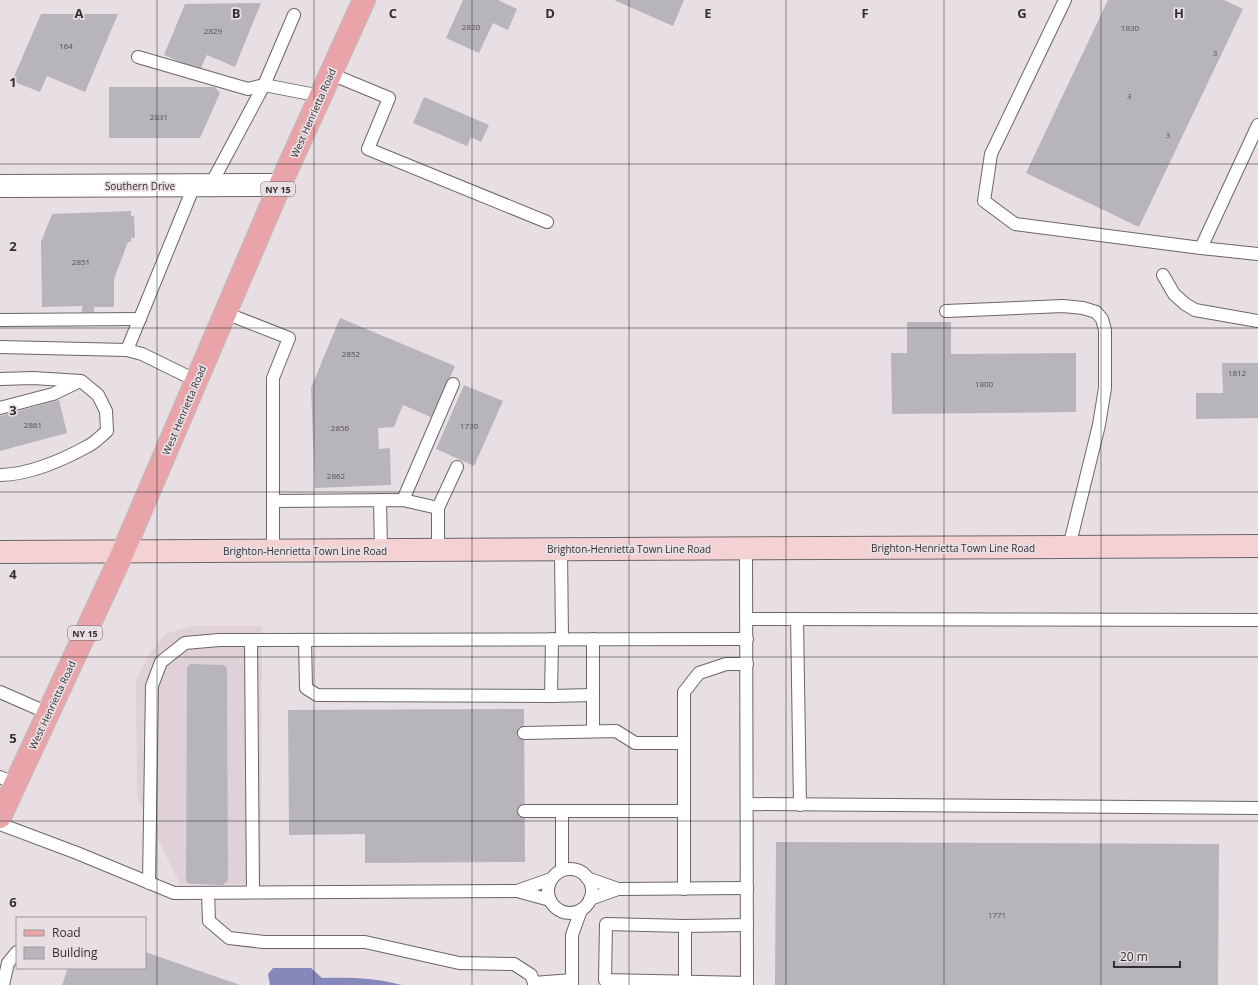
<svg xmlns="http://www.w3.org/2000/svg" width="1258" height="985" viewBox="0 0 1258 985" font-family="'Open Sans',sans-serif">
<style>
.built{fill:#e0d0d8}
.water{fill:#8588ba}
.building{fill:#b8b4bb}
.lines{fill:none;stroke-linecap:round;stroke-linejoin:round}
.lane-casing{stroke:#6c6569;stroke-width:14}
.street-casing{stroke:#6c6569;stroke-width:24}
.secondary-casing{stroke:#6c6569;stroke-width:24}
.primary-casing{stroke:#bdbcbd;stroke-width:24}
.lane{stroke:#fff;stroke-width:12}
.street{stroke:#fff;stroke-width:22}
.secondary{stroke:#f4d2d4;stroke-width:22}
.primary{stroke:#e9a4a9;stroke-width:22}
.grid{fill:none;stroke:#322f30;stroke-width:1;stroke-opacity:0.55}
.labels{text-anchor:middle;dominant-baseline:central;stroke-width:3.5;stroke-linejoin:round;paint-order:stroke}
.number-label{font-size:8px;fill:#545053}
.shield{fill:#e7dfe3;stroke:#686466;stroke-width:1}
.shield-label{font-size:9px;font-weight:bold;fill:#322f30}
.street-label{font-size:10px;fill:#322f30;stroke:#e7dfe3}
.grid-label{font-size:13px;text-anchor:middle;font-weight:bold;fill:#322f30;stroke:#e7dfe3;stroke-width:3.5;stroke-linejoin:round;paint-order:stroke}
</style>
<rect width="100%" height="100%" fill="#e7dfe3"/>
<polygon class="built" points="193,626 262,626 261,884 180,884 137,797 136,681 150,653 165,634"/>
<path class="water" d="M 273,968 L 311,968 L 322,978 C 349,977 376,978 402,985 L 270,985 L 268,974 Z"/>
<g class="building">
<polygon points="463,0 498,0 517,9 508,30 493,23 479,53 446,38"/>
<polygon points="614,0 684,0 673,26"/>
<polygon points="1108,0 1224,0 1243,9 1139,227 1026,173"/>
<polygon points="261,3 235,67 207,55 200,70 164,55 185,4"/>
<polygon points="41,14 118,14 85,92 47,76 40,92 12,81"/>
<polygon points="109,87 215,87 220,93 200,138 109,138"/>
<polygon points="424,97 489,125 481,142 471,137 467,146 413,123"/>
<polygon points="131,211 131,216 134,216 135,238 131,238 131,242 128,242 114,279 114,307 94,307 94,312 82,312 82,306 42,307 41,242 52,214"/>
<polygon points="340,318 455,366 433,418 403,405 394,427 378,428 379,449 390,448 391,485 315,488 311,388"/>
<polygon points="907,322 951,322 951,354 1076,353 1076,412 892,414 891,353 907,353"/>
<polygon points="1222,363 1258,363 1258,418 1196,419 1196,393 1223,393"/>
<polygon points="464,385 503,401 474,466 436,449"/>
<polygon points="59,400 67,433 0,451 0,416"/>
<polygon points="191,664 222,665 226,666 227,670 228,880 223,885 190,884 187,882 186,880 187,669 188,666"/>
<polygon points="524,709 525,862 365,863 365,834 289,835 288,710"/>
<polygon points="776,842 1219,844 1218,985 775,985"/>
<polygon points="145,952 240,985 62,985 68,968 145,968"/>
</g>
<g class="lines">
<g class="lane-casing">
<g id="lane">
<polyline points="1065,0 991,154 984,201 1015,224 1201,248 1258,254"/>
<polyline points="138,57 248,89 264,85 321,96"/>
<polyline points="331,74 389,98 368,149 547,222"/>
<polyline points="210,186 264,85 294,15"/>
<polyline points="1201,248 1258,125"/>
<polyline points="1163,275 1174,294 1185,304 1195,310 1258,321"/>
<polyline points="946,311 1063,306 1083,308 1096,312 1102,319 1105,330 1105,388 1099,425 1069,547"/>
<polyline points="225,313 289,338 273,378 273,551"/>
<polyline points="0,320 140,319"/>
<polyline points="0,347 127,350 142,354 197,381"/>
<polyline points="127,350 194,186"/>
<path d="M 0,379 L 33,378 L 81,381 L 98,395 L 106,411 L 107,431 C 101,436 95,443 88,446 C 63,460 28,475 0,475"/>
<polyline points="0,408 53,394 80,381"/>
<polyline points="380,500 381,550"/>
<polyline points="403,500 453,384"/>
<polyline points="273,501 403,500 438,508"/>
<polyline points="561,549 562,639"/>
<polyline points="746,549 747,985"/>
<polyline points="438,550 438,508 457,467"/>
<polyline points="747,619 1258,620"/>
<polyline points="797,619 800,805"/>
<polyline points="593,639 593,731"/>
<polyline points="251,640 253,892"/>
<polyline points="305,640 306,688 317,695 551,696 552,639"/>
<polyline points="0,692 48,713"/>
<polyline points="551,696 593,695"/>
<polyline points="524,733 616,731 635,743 684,743"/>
<polyline points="0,777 15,784"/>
<polyline points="747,804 1258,808"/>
<polyline points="524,811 684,811"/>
<polyline points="562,811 562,870"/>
<polyline points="0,824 77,853 174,893 517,891 550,900"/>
<circle cx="570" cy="891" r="22"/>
<polyline points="587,878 618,889 747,888"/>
<polyline points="149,883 152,686 161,662 185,643 219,640 747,639"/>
<polyline points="684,889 684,692 699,673 726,664 747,664"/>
<polyline points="517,891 551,879"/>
<polyline points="208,893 209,921 229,938 264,942 365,942 459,963 514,964 531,975 535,985"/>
<polyline points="590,899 618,889"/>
<polyline points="685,926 606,924 605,980 747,983"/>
<polyline points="685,982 685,926 747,925"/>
<polyline points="534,983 572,980"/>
<polyline points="3,985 8,963 17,952"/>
<polyline points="572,985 572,935 581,910"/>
</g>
</g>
<g class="street-casing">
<polyline id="street" points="0,186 280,185"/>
</g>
<g class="secondary-casing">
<polyline id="secondary" points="0,552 1258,546"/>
</g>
<g class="primary-casing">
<polyline id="primary" points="0,817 123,552 280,185 364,0"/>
</g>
<use href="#lane" class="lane"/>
<use href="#street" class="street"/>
<use href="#secondary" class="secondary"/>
<use href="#primary" class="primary"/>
</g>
<path class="grid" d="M 157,0 L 157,985M 314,0 L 314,985M 472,0 L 472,985M 629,0 L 629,985M 786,0 L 786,985M 944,0 L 944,985M 1101,0 L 1101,985M 0,164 L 1258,164M 0,328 L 1258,328M 0,492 L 1258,492M 0,657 L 1258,657M 0,821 L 1258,821"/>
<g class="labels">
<g class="number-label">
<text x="471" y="26">2820</text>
<text x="1130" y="27">1830</text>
<text x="213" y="30">2829</text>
<text x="66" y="45">164</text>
<text x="1215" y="52">3</text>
<text x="1129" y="95">3</text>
<text x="159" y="116">2831</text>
<text x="1168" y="134">3</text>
<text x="81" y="261">2851</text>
<text x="351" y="353">2852</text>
<text x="1237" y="372">1812</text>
<text x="984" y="383">1800</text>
<text x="33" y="424">2861</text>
<text x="469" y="425">1730</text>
<text x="340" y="427">2856</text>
<text x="336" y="475">2862</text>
<text x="997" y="914">1771</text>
</g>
<g class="shield">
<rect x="261" y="182" width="34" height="14" rx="3"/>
<rect x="68" y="626" width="34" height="14" rx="3"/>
</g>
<g class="shield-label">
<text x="278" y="189">NY 15</text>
<text x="85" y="633">NY 15</text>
</g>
<g class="street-label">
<text transform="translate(313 113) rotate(-66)">West Henrietta Road</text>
<text x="140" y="186">Southern Drive</text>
<text transform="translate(184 410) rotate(-67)">West Henrietta Road</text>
<text x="953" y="548">Brighton-Henrietta Town Line Road</text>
<text x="629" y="549">Brighton-Henrietta Town Line Road</text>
<text x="305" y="551">Brighton-Henrietta Town Line Road</text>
<text transform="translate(52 705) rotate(-65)">West Henrietta Road</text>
</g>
</g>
<g class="grid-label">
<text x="79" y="18">A</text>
<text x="236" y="18">B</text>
<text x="393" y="18">C</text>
<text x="550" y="18">D</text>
<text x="708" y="18">E</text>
<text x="865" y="18">F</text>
<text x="1022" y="18">G</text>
<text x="1179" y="18">H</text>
<text x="13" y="87">1</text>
<text x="13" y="251">2</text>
<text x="13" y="415">3</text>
<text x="13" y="579">4</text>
<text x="13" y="743">5</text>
<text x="13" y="907">6</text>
</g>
<rect x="16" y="917" width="130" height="52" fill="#e7dfe3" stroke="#9f999b"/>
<rect x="24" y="930" width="20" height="6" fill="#e9a4a9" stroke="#9f999b"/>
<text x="52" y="937" font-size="12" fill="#322f30">Road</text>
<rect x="24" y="947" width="20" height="12" fill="#b8b4bb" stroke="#9f999b"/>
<text x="52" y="957" font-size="12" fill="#322f30">Building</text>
<path d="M1114 961v6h66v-6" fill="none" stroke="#322f30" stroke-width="2"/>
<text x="1120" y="961" font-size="12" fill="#322f30" stroke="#e7dfe3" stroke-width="3" paint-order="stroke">20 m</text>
</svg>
